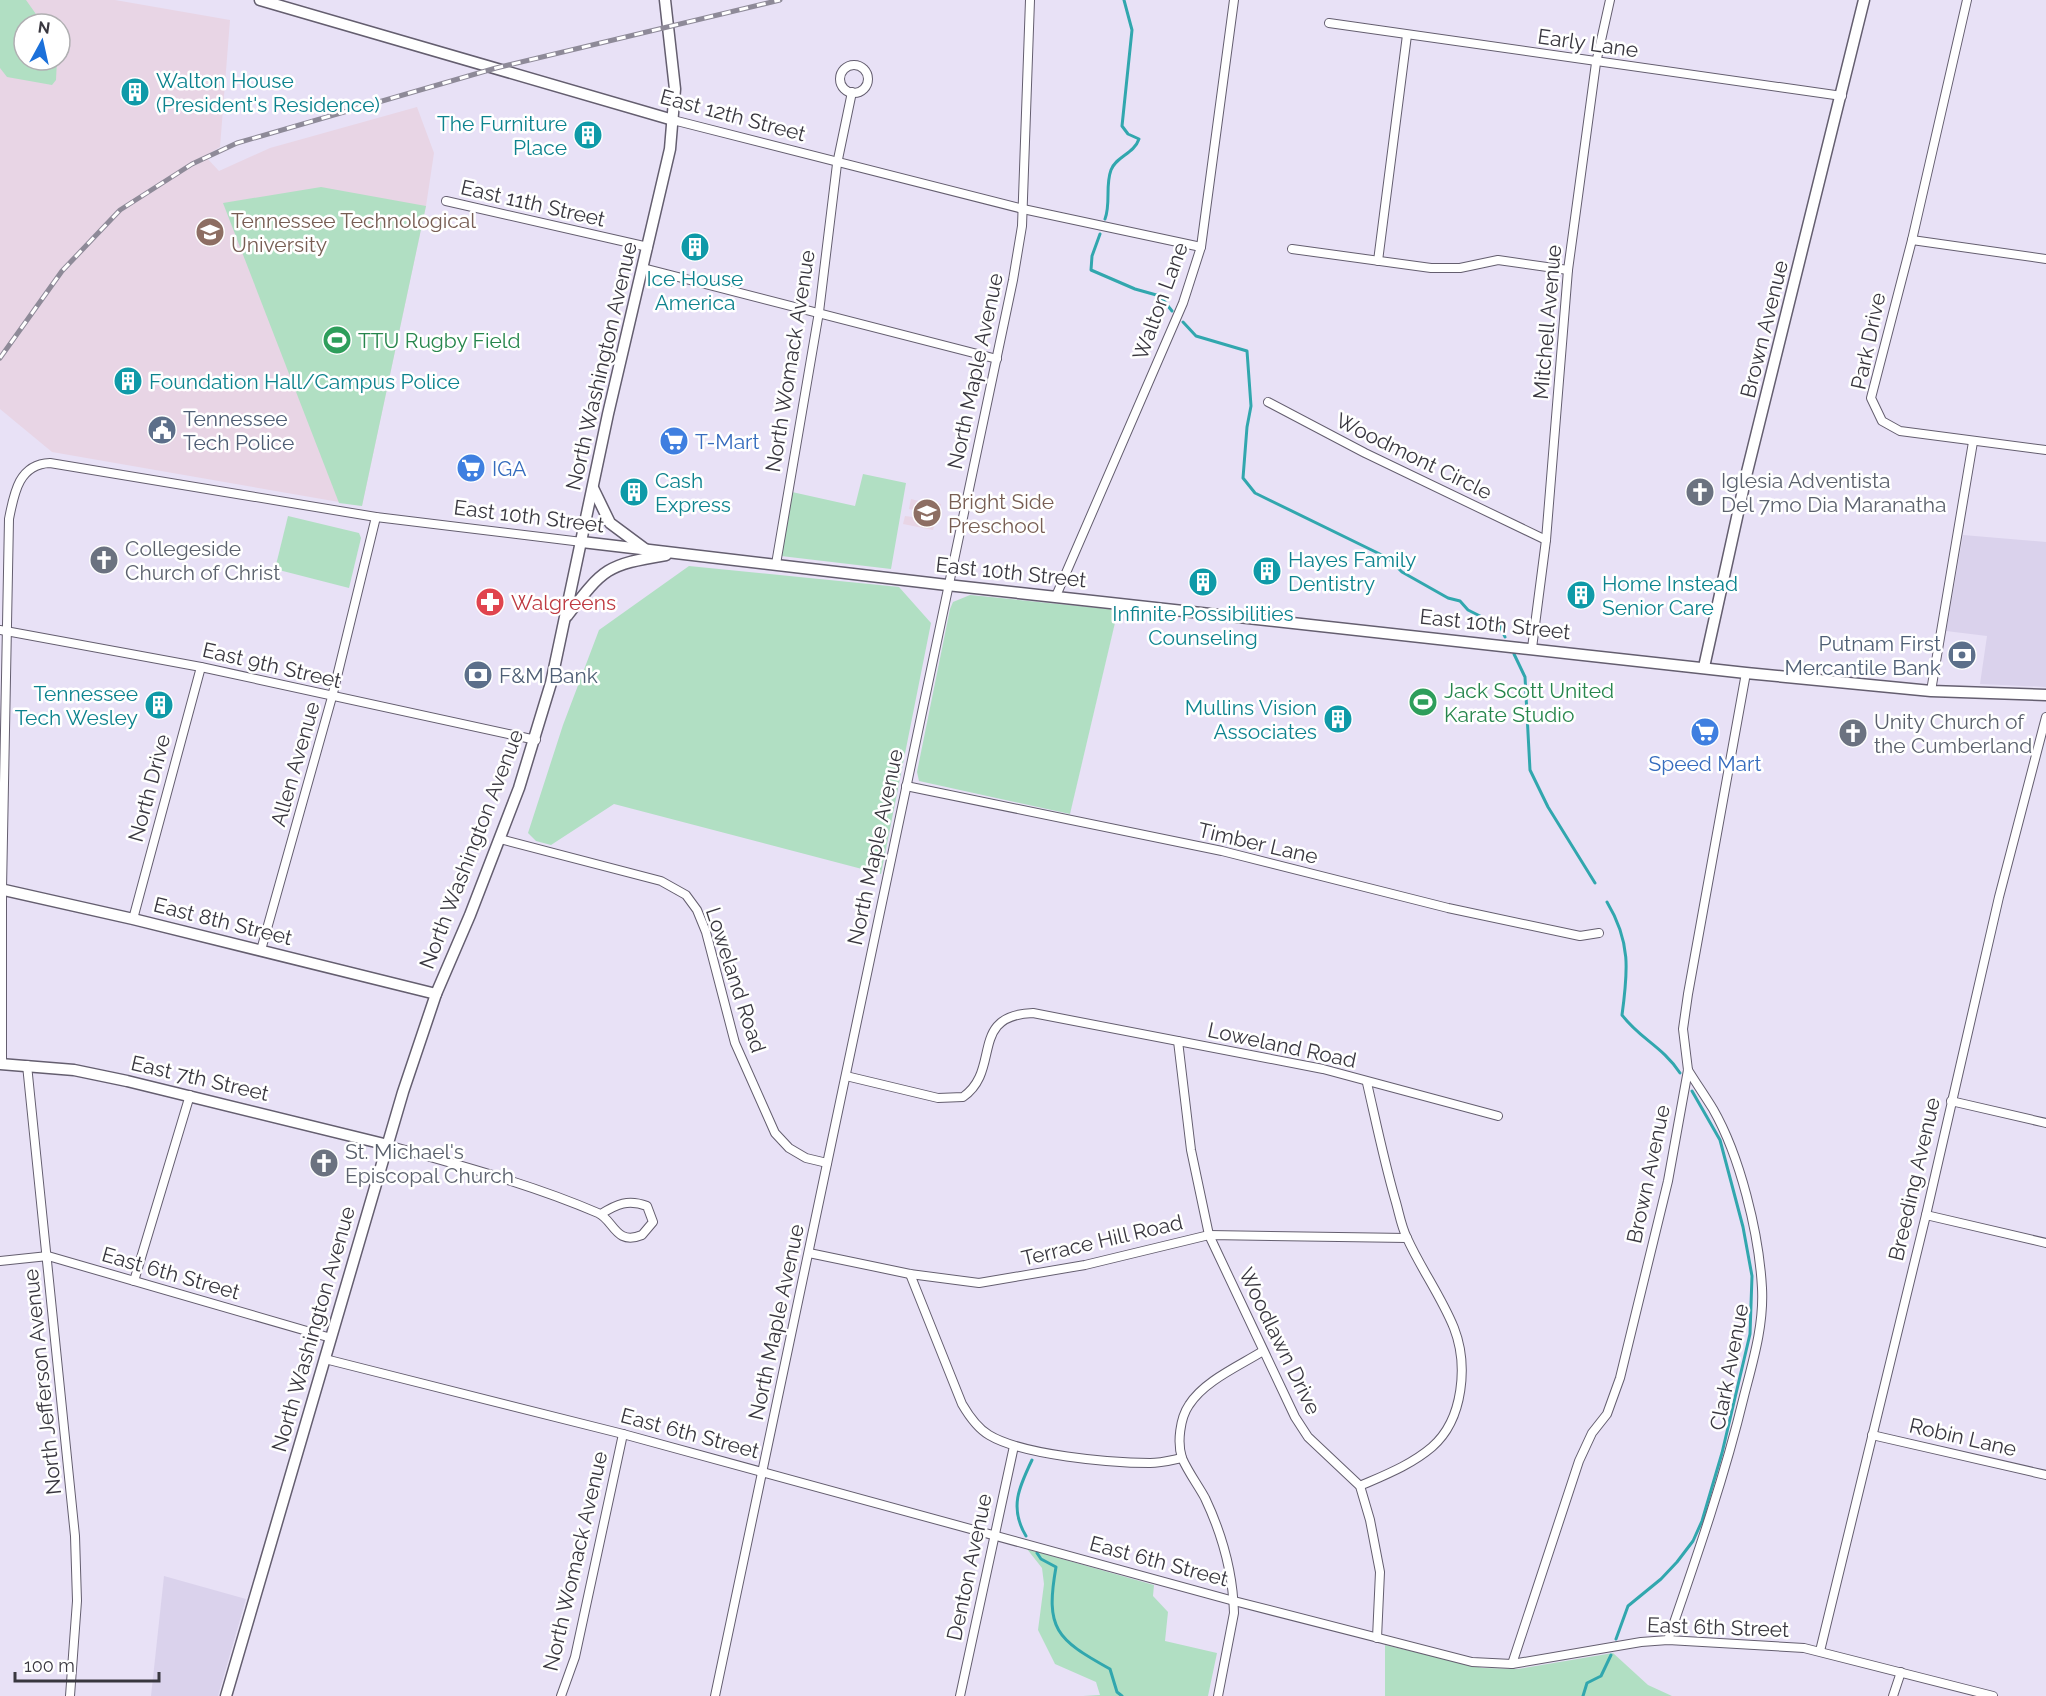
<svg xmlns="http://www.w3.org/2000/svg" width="2046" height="1696" viewBox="0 0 2046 1696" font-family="Raleway,sans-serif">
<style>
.built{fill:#dad2ec}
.industrial{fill:#e8d5e5;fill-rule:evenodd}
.green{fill:#b1dfc3}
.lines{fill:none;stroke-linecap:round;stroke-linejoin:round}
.stream{stroke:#31a7ae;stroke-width:3}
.street-casing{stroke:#645e6f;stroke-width:10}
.secondary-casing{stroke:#645e6f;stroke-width:13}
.street{stroke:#fff;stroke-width:8}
.secondary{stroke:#fff;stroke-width:10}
.rail-casing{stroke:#8e8a98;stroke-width:5}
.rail{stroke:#fff;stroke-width:3;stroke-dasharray:9;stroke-linecap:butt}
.labels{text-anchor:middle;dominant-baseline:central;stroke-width:5;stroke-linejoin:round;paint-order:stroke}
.street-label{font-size:21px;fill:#39373f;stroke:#fff}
.culture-label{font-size:21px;fill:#0d838f;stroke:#fff;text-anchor:start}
.education-label{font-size:21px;fill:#785e54;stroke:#fff;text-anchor:start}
.leisure-label{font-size:21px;fill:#27864d;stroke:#fff;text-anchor:start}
.service-label{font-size:21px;fill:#4e5e75;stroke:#fff;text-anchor:start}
.shop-label{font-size:21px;fill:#366cbe;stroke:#fff;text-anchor:start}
.worship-label{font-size:21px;fill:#5b616d;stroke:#fff;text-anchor:start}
.health-label{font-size:21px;fill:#be3a42;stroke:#fff;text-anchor:start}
</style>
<rect width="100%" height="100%" fill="#e8e1f6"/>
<g class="built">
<polygon points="1963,535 2046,542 2046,687 1980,684 1987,636 1946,631"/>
<polygon points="164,1576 246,1599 218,1696 151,1696"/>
</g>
<g class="industrial">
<path d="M 0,0 L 115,0 L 230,20 L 220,147 L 205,156 L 219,171 L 270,148 L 417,107 L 434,153 L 426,206 L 362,506 L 52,452 L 0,409 ZM 24,24 L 60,24 L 60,60 L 24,60 Z"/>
<polygon points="911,499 923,502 922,506 929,508 931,502 941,504 933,530 903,524 905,516 913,517 914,510 909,509"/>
</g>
<g class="green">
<polygon points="0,0 26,0 43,24 24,24 24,60 57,60 56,80 52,85 7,77 0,68"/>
<polygon points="321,187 426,206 362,506 339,503 223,203"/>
<polygon points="863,474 906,483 891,569 781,556 792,492 855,506"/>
<polygon points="288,516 359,533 361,538 349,588 275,569"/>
<polygon points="689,566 899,587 931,623 881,874 614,804 551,845 536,841 528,833 563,725 599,630"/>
<polygon points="970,595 1118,610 1070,814 919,781 917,772 950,609 953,602"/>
<polygon points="1027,1549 1154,1585 1153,1596 1168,1612 1165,1641 1217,1653 1208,1696 1083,1696 1100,1695 1096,1682 1055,1664 1038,1630 1044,1584 1042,1568"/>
<polygon points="1385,1645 1483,1668 1518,1669 1613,1653 1648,1685 1672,1696 1385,1696"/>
</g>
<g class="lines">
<g class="stream">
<path d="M 1105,219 C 1111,203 1105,186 1111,170 C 1116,156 1134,154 1139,139 L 1128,134 L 1122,126 L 1132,30 L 1124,0"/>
<polyline points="1100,234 1092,256 1091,270 1135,289 1160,296 1172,311"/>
<polyline points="1183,322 1196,336 1247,351 1251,406 1247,427 1243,478 1255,493 1388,558 1402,572 1448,598 1460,601 1468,610 1500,626 1505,637"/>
<polyline points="1514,654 1525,677 1530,770 1548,807 1595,883"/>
<path d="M 1607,902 C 1631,942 1628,971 1622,1015 C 1640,1039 1662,1046 1680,1073"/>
<path d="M 1026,1536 C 1009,1508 1019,1487 1032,1460"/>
<path d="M 1037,1553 L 1041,1559 L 1056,1567 C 1045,1629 1056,1639 1110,1669 L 1117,1692 L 1122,1696"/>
<polyline points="1616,1639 1628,1606 1661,1579 1677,1562 1693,1541 1702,1521 1722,1453 1750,1334 1752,1276 1743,1227 1720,1140 1692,1091"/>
<polyline points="1583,1696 1587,1683 1601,1676 1611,1655"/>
</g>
<g class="street-casing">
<g id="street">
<polyline points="1967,0 1912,240 1871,398 1882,421 1900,431 2046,450"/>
<polyline points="1329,23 1842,96"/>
<circle cx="854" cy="79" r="14"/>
<polyline points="673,120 1023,209 1201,247"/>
<polyline points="446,201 648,247"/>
<polyline points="1912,240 2046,259"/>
<polyline points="1292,249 1431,268 1460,268 1498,260 1568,270"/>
<polyline points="1378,261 1407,35"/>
<polyline points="643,268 997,359"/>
<polyline points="1268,402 1365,453 1546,540"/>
<polyline points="776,564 819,312 837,164 852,92"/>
<polyline points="1056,596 1183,303 1201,247 1234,0"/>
<polyline points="0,630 201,667 536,740"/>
<polyline points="1532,648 1546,540 1568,270 1596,63 1610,0"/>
<polyline points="1931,691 1973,442"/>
<polyline points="906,786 1222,851 1448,908 1580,936 1599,933"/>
<polyline points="500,839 661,881 686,895 697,910 706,932 735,1043 775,1133 789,1148 806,1158 827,1163"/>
<polyline points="133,919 201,667"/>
<polyline points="261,950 332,697 376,517"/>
<polyline points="1178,1041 1191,1150 1209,1235 1295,1417 1308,1437 1360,1486 1370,1520 1380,1572 1377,1638"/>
<path d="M 2,1064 L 2,889 L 9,519 C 14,493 19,464 50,463 L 376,517 L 582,542"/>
<polyline points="27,1065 75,1536 77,1601 70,1696"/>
<path d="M 846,1076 L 938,1098 L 963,1097 C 1002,1070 968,1015 1033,1013 L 1323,1069 L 1498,1116"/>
<polyline points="1951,1101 2046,1123"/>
<path d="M 388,1145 C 458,1165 531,1184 598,1213 C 614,1220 615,1246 642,1235 L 653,1222 L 647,1206 C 628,1199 617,1204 601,1214"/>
<polyline points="1926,1215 2046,1243"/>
<polyline points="809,1253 910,1274 979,1283 1085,1265 1209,1235 1407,1238"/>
<polyline points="0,1261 48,1256 331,1338"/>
<path d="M 910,1274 L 962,1404 C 969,1416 977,1428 989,1435 C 1022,1455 1110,1463 1150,1463 C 1161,1463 1172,1460 1182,1458"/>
<polyline points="134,1281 190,1095"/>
<polyline points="325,1359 623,1434 1234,1601 1472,1662 1512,1664 1641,1642 1668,1640 1804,1648 1993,1696"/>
<polyline points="1872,1435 2046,1475"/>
<path d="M 1360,1486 C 1385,1475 1411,1465 1432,1447 C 1464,1419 1468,1364 1454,1328 C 1441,1296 1421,1269 1407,1238 C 1401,1226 1399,1212 1395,1199 C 1384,1161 1376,1122 1367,1083"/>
<path d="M 1668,1640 C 1696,1559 1724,1479 1744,1396 C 1753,1361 1764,1325 1762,1288 C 1759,1233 1740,1156 1713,1109 C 1705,1096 1696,1083 1688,1070"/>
<polyline points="1820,1651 1926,1215 1999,897 2046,717"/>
<polyline points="1512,1664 1579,1461 1592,1433 1607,1414 1620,1378 1668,1181 1688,1070 1683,1029 1688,994 1746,673"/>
<polyline points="561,1696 575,1657 623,1434"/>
<polyline points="715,1696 1013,280 1022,226 1030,0"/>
<polyline points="960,1696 1014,1446"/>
<path d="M 1218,1696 L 1234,1613 C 1233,1574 1222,1534 1205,1498 C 1198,1485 1188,1472 1182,1458 C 1177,1443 1180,1418 1189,1405 C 1204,1381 1239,1366 1263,1351"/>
<polyline points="1893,1696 1901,1672"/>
</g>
</g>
<g class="secondary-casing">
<g id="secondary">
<polyline points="260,0 673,120"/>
<polyline points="593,488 610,523 645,549"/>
<polyline points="582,542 947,585 1746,673 1931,691 2046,695"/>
<path d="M 567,616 C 604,568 606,565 666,555"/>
<polyline points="1704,667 1747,472 1864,0"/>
<polyline points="0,889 133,919 436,994"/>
<polyline points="0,1064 74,1070 127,1081 388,1145"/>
<polyline points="226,1696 403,1092 436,994 470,915 519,788 551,683 608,414 670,149 675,89 665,0"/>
</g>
</g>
<use href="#street" class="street"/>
<use href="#secondary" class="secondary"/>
<g class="rail-casing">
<polyline id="rail" points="0,358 62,271 120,210 192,164 237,143 496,68 780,0"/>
</g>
<use href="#rail" class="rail"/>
</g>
<defs>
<g id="building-disc" transform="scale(1.5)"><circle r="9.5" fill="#0f9aa8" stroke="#fff"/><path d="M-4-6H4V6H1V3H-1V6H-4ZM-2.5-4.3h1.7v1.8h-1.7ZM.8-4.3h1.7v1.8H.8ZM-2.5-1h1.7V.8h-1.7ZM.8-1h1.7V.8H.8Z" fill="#fff"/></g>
<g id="university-disc" transform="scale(1.5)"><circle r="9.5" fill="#8d6e63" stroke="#fff"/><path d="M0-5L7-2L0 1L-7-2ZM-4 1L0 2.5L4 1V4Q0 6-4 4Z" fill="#fff"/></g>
<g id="stadium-disc" transform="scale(1.5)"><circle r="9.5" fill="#2e9e5b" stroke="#fff"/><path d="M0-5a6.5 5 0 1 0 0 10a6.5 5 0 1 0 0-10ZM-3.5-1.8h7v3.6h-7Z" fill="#fff"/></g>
<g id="civic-disc" transform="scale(1.5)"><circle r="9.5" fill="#5c6f8a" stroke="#fff"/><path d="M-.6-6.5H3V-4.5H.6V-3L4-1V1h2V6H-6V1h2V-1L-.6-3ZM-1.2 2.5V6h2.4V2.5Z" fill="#fff"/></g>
<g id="supermarket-disc" transform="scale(1.5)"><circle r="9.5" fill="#3f7fe0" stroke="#fff"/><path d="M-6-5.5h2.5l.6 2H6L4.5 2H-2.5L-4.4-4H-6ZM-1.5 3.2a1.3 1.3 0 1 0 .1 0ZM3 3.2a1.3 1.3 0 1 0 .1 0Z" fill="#fff"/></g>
<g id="church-disc" transform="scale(1.5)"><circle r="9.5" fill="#6b7280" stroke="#fff"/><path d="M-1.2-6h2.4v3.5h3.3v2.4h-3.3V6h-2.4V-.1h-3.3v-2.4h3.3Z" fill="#fff"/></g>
<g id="school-disc" transform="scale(1.5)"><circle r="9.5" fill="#8d6e63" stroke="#fff"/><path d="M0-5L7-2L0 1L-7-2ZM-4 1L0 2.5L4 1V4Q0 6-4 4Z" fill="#fff"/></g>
<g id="pharmacy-disc" transform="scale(1.5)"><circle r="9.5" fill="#e0444e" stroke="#fff"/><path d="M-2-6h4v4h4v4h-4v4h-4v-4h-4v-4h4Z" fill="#fff"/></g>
<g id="bank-disc" transform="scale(1.5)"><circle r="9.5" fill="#5c6f8a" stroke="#fff"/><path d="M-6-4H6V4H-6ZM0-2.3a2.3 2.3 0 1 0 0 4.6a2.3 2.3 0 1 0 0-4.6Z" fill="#fff"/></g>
</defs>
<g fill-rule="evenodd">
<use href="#building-disc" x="135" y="92"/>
<use href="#building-disc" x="588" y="135"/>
<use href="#university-disc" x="210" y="232"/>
<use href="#building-disc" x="695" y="247"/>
<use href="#stadium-disc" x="337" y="340"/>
<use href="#building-disc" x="128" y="381"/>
<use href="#civic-disc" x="162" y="430"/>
<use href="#supermarket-disc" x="674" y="441"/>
<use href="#supermarket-disc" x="471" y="468"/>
<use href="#building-disc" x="634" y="492"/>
<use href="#church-disc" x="1700" y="492"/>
<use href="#school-disc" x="927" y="513"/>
<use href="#church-disc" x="104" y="560"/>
<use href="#building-disc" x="1267" y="571"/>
<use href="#building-disc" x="1203" y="582"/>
<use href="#building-disc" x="1581" y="595"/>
<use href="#pharmacy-disc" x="490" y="602"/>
<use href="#bank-disc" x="1962" y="655"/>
<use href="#bank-disc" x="478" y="675"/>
<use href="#stadium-disc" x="1423" y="702"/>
<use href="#building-disc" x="159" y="705"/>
<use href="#building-disc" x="1338" y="719"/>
<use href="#supermarket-disc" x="1705" y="732"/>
<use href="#church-disc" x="1853" y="733"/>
<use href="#church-disc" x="324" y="1163"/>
</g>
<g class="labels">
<g class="street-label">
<text transform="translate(1588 43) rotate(8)">Early Lane</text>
<text transform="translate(733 115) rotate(15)">East 12th Street</text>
<text transform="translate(533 203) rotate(13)">East 11th Street</text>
<text transform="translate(1160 301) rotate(-70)">Walton Lane</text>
<text transform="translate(1547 322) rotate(-85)">Mitchell Avenue</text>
<text transform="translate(1764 329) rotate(-76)">Brown Avenue</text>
<text transform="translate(1868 341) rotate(-78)">Park Drive</text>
<text transform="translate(790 361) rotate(-81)">North Womack Avenue</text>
<text transform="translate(601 366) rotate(-77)">North Washington Avenue</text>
<text transform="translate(975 371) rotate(-78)">North Maple Avenue</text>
<text transform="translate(1414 456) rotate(26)">Woodmont Circle</text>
<text transform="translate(529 516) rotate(7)">East 10th Street</text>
<text transform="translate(1011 572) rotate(6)">East 10th Street</text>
<text transform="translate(1495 624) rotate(6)">East 10th Street</text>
<text transform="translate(272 665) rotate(13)">East 9th Street</text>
<text transform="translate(295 764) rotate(-74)">Allen Avenue</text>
<text transform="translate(149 788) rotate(-75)">North Drive</text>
<text transform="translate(1258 843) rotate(13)">Timber Lane</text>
<text transform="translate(875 847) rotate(-78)">North Maple Avenue</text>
<text transform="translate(471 849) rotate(-69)">North Washington Avenue</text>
<text transform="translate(223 921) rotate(14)">East 8th Street</text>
<text transform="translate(736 980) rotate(72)">Loweland Road</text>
<text transform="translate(1282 1045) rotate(12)">Loweland Road</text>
<text transform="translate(200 1078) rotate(13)">East 7th Street</text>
<text transform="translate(1648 1174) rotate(-78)">Brown Avenue</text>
<text transform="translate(1914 1179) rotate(-77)">Breeding Avenue</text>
<text transform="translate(1102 1240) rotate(-13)">Terrace Hill Road</text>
<text transform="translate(171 1273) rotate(16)">East 6th Street</text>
<text transform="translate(776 1322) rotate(-78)">North Maple Avenue</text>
<text transform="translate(313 1329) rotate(-74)">North Washington Avenue</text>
<text transform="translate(1280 1341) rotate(64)">Woodlawn Drive</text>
<text transform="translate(1729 1367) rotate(-79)">Clark Avenue</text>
<text transform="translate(42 1382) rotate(-96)">North Jefferson Avenue</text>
<text transform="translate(690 1433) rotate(15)">East 6th Street</text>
<text transform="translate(1963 1437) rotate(13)">Robin Lane</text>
<text transform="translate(575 1561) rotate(-77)">North Womack Avenue</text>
<text transform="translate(1159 1561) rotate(15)">East 6th Street</text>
<text transform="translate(969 1567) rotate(-78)">Denton Avenue</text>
<text transform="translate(1718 1627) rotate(2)">East 6th Street</text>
</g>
<g class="culture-label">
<text x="156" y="80">Walton House<tspan x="156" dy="24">(President's Residence)</tspan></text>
<text x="567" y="123" text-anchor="end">The Furniture<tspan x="567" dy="24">Place</tspan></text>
<text x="695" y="278" text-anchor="middle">Ice House<tspan x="695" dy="24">America</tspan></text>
<text x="149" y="381">Foundation Hall/Campus Police</text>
<text x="655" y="480">Cash<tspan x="655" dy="24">Express</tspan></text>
<text x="1288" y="559">Hayes Family<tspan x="1288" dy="24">Dentistry</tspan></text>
<text x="1602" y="583">Home Instead<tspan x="1602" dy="24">Senior Care</tspan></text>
<text x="1203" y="613" text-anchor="middle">Infinite Possibilities<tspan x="1203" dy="24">Counseling</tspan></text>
<text x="138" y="693" text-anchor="end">Tennessee<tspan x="138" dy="24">Tech Wesley</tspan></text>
<text x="1317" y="707" text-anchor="end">Mullins Vision<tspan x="1317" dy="24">Associates</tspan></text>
</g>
<g class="education-label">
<text x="231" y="220">Tennessee Technological<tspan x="231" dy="24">University</tspan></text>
<text x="948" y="501">Bright Side<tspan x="948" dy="24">Preschool</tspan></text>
</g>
<g class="leisure-label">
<text x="358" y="340">TTU Rugby Field</text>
<text x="1444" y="690">Jack Scott United<tspan x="1444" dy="24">Karate Studio</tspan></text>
</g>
<g class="service-label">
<text x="183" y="418">Tennessee<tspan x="183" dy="24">Tech Police</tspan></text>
<text x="1941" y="643" text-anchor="end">Putnam First<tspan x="1941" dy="24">Mercantile Bank</tspan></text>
<text x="499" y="675">F&amp;M Bank</text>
</g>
<g class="shop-label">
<text x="695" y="441">T-Mart</text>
<text x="492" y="468">IGA</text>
<text x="1705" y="763" text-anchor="middle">Speed Mart</text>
</g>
<g class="worship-label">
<text x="1721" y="480">Iglesia Adventista<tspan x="1721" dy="24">Del 7mo Dia Maranatha</tspan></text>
<text x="125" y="548">Collegeside<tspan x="125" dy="24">Church of Christ</tspan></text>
<text x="1874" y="721">Unity Church of<tspan x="1874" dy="24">the Cumberland</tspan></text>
<text x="345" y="1151">St. Michael's<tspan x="345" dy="24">Episcopal Church</tspan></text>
</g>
<g class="health-label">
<text x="511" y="602">Walgreens</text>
</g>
</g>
<g transform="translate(42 42) rotate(8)"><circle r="28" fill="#ffffff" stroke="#b0afb2" stroke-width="1.5"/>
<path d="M0-4.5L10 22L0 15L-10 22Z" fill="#1b70da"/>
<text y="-9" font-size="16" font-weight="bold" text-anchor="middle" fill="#39373f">N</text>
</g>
<path d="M15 1672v9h144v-9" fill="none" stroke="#39373f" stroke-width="3"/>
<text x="24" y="1672" font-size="18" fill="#39373f" stroke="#ffffff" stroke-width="4.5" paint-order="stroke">100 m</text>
</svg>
